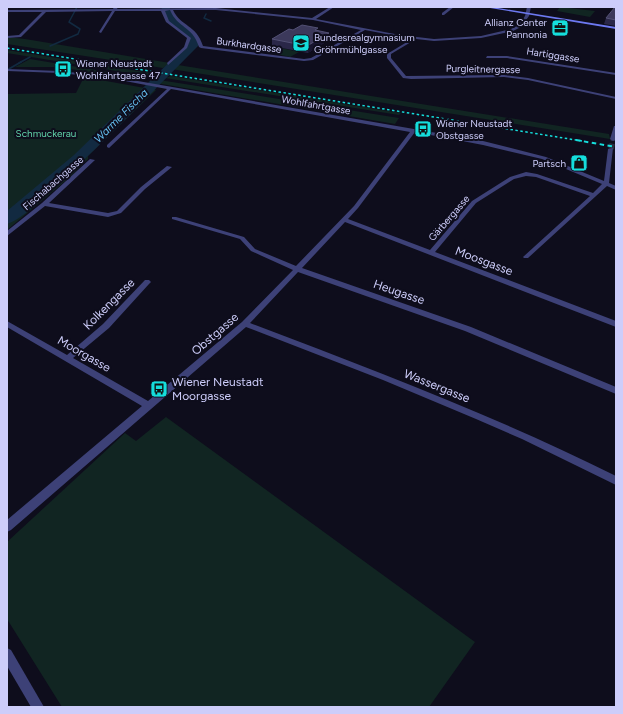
<svg xmlns="http://www.w3.org/2000/svg" width="623" height="714" viewBox="0 0 623 714" font-family="Figtree,sans-serif">
<style>
.green{fill:#112522}
.lines{fill:none;stroke-linecap:round;stroke-linejoin:round}
.stream-far1{stroke:#122a41;stroke-width:1.5}
.stream{stroke:#122a41;stroke-width:2}
.river{fill:#122a41;fill-rule:evenodd}
.street-tunnel-far1{stroke:#2b2a3d;stroke-width:4.5;stroke-dasharray:4.5 2.5;stroke-linecap:butt}
.street-tunnel{stroke:#2b2a3d;stroke-width:5.5;stroke-dasharray:5.5 3;stroke-linecap:butt}
.street{fill:#3d4177;fill-rule:evenodd}
.secondary{fill:#6d79f1;fill-rule:evenodd}
.rail-far1{stroke:#15dedc;stroke-width:1.5;stroke-dasharray:2.5 2.5;stroke-linecap:butt}
.rail{stroke:#15dedc;stroke-width:2;stroke-dasharray:4.5 3.5;stroke-linecap:butt}
.wall{fill:#2a2748}
.shaded-wall{fill:#18152f}
.building{fill:#3c395b;stroke:#525074}
.labels{text-anchor:middle;dominant-baseline:central;stroke-width:4;stroke-linejoin:round;paint-order:stroke}
.far-poi-label{font-size:10px;fill:#cdcdfa;stroke:#0e0d1c;text-anchor:start}
.far-street-label{font-size:10px;fill:#cdcdfa;stroke:#0e0d1c}
.far-park-label{font-size:10px;fill:#61d2a9;stroke:#0e0d1c}
.far-water-label{font-size:11px;font-style:italic;fill:#65bff0;stroke:#0e0d1c}
.street-label{font-size:12px;fill:#cdcdfa;stroke:#0e0d1c}
.poi-label{font-size:12px;fill:#cdcdfa;stroke:#0e0d1c;text-anchor:start}
</style>
<rect width="100%" height="100%" fill="#0e0d1c"/>
<g class="green">
<polygon points="560,7 595,11 590,17 557,11"/>
<polygon points="7,37 25,39 170,63 163,68 7,44"/>
<polygon points="268,45 299,52 290,57 259,50"/>
<polygon points="7,50 151,73 158,74 153,77 7,53"/>
<polygon points="30,59 144,78 141,80 58,67 15,67"/>
<polygon points="178,65 609,134 610,139 171,69"/>
<polygon points="171,76 401,113 399,115 165,78"/>
<polygon points="84,77 156,90 88,156 88,159 70,177 7,230 7,94 76,93"/>
<polygon points="153,79 399,118 395,124 150,82"/>
<polygon points="166,417 475,642 429,707 62,707 7,619 7,542 125,433 136,441"/>
</g>
<g class="lines">
<g class="stream-far1">
<polyline points="206,14 204,18 211,21"/>
<polyline points="50,46 78,34 80,29 69,22 77,7"/>
<polyline points="19,63 30,57"/>
</g>
<polyline class="stream" points="7,70 21,62"/>
<path class="river" d="M 161,7 L 169,7 L 175,17 L 197,34 L 199,44 L 198,46 C 149,95 102,145 50,191 C 39,201 21,220 7,224 L 7,211 L 74,155 L 189,43 L 189,37 L 168,21 Z"/>
<polyline class="street-tunnel-far1" points="613,141 613,139"/>
<polyline class="street-tunnel" points="611,149 613,140"/>
<g class="street">
<path d="M 114,7 L 118,7 L 117,9 L 216,8 L 312,18 L 330,7 L 334,7 L 316,19 L 400,35 L 434,39 L 481,36 L 511,29 L 519,25 L 525,16 L 527,7 L 531,7 L 529,16 L 521,27 L 513,31 L 481,38 L 434,41 L 416,39 L 391,54 L 391,58 L 406,76 L 504,75 L 528,78 L 616,97 L 616,99 L 528,80 L 504,77 L 411,79 L 403,78 L 387,58 L 387,54 L 412,39 L 365,30 L 313,60 L 304,61 L 201,48 L 199,47 C 192,25 178,29 170,10 L 165,11 L 169,21 L 191,38 L 187,48 L 168,65 L 167,63 L 184,47 L 187,38 L 166,22 L 161,11 L 115,11 L 101,33 L 99,32 L 112,11 L 46,12 L 21,37 L 7,38 L 7,36 L 19,35 L 42,12 L 7,12 L 7,10 L 113,9 ZM 173,10 L 216,10 L 313,20 L 361,30 L 311,58 L 304,59 L 203,46 C 196,24 181,27 173,10 Z"/>
<polygon points="450,7 454,7 444,15 442,15 442,13"/>
<polygon points="487,56 507,56 616,73 616,75 507,58 486,58"/>
<path d="M 7,69 L 59,71 L 109,76 L 483,141 L 546,157 L 604,181 L 608,149 L 613,148 L 609,183 L 616,186 L 616,190 L 607,186 L 528,258 L 524,258 L 523,257 L 590,196 L 536,177 L 526,176 L 514,179 L 476,203 L 435,252 L 616,321 L 616,327 L 345,222 L 302,268 L 471,327 L 616,387 L 616,394 L 465,331 L 298,272 L 250,323 C 374,370 498,417 616,476 L 616,485 L 522,439 L 476,419 L 383,380 L 246,327 L 11,530 L 7,532 L 7,520 L 142,406 L 7,327 L 7,321 L 67,355 L 103,324 L 145,280 L 149,280 L 151,282 L 149,284 L 109,328 L 73,358 L 148,401 L 242,322 L 293,270 L 251,251 L 240,239 L 172,219 L 172,217 L 176,217 L 244,237 L 255,249 L 296,266 L 354,206 L 410,132 L 171,89 L 109,148 L 107,147 L 107,145 L 167,89 L 109,78 L 59,73 L 7,71 ZM 415,132 L 483,145 L 542,159 L 602,184 L 593,193 L 537,174 L 526,172 L 510,177 L 472,201 L 430,250 L 348,219 L 358,208 Z"/>
<polygon points="614,126 616,126 615,140 613,141 610,139"/>
<polygon points="90,159 95,160 49,203 108,213 117,211 141,187 167,166 172,167 145,189 121,213 108,217 45,206 7,236 7,231 42,203"/>
<polygon points="7,648 11,650 44,707 31,707 7,666"/>
</g>
<polygon class="secondary" points="484,7 492,7 616,27 616,29"/>
<polyline class="rail-far1" points="7,48 582,141"/>
<polyline class="rail" points="576,140 616,147"/>
</g>
<g class="wall">
<polygon points="616,7 616,26 604,24 606,18"/>
<polygon points="293,30 318,30 329,40 308,53 272,46 272,39"/>
</g>
<polygon class="shaded-wall" points="329,33 329,40 308,53 307,46"/>
<g class="building">
<polygon points="615,7 616,7 616,20 606,18"/>
<polygon points="302,25 318,28 315,30 329,33 307,46 272,39 289,29 293,30"/>
</g>
<defs>
<g id="office-square" transform="scale(0.9)"><rect x="-9" y="-9" width="18" height="18" rx="4" fill="#15dedc" stroke="#0e0d1c"/><path d="M-6-3h4V-5.5h4V-3h4V5H-6ZM-1-4.5V-3h2v-1.5ZM-6 0V1H6V0Z" fill="#111"/></g>
<g id="school-square" transform="scale(0.9)"><rect x="-9" y="-9" width="18" height="18" rx="4" fill="#15dedc" stroke="#0e0d1c"/><path d="M0-5L7-2L0 1L-7-2ZM-4 1L0 2.5L4 1V4Q0 6-4 4Z" fill="#111"/></g>
<g id="bus-square" transform="scale(0.9)"><rect x="-9" y="-9" width="18" height="18" rx="4" fill="#15dedc" stroke="#0e0d1c"/><path d="M-5-6H5V4H4V6H2V4H-2V6H-4V4H-5ZM-3.5-4V0h7V-4ZM-3.5 1.2v1.5H-2V1.2ZM2 1.2v1.5H3.5V1.2Z" fill="#111"/></g>
<g id="shop-square" transform="scale(0.9)"><rect x="-9" y="-9" width="18" height="18" rx="4" fill="#15dedc" stroke="#0e0d1c"/><path d="M-5-2.5h2.3a2.7 3.5 0 0 1 5.4 0H5L5.5 6h-11ZM-1.5-2.5h3a1.5 2.3 0 0 0-3 0Z" fill="#111"/></g>
</defs>
<g fill-rule="evenodd">
<use href="#office-square" x="560" y="28"/>
<use href="#school-square" x="301" y="43"/>
<use href="#bus-square" x="63" y="69"/>
<use href="#bus-square" x="423" y="129"/>
<use href="#shop-square" x="579" y="163"/>
<use href="#bus-square" x="159" y="389"/>
</g>
<g class="labels">
<g class="far-poi-label">
<text x="547" y="22" text-anchor="end">Allianz Center<tspan x="547" dy="12">Pannonia</tspan></text>
<text x="314" y="37">Bundesrealgymnasium<tspan x="314" dy="12">Gröhrmühlgasse</tspan></text>
<text x="76" y="63">Wiener Neustadt<tspan x="76" dy="12">Wohlfahrtgasse 47</tspan></text>
<text x="436" y="123">Wiener Neustadt<tspan x="436" dy="12">Obstgasse</tspan></text>
<text x="566" y="163" text-anchor="end">Partsch</text>
</g>
<g class="far-street-label">
<text transform="translate(249 45) rotate(8)">Burkhardgasse</text>
<text transform="translate(553 55) rotate(9)">Hartiggasse</text>
<text transform="translate(483 69) rotate(1)">Purgleitnergasse</text>
<text transform="translate(316 105) rotate(10)">Wohlfahrtgasse</text>
<text transform="translate(53 183) rotate(-41)">Fischabachgasse</text>
<text transform="translate(449 218) rotate(-49)">Gärbergasse</text>
</g>
<g class="far-park-label">
<text x="46" y="133">Schmuckerau</text>
</g>
<g class="far-water-label">
<text transform="translate(121 116) rotate(-45)">Warme Fischa</text>
</g>
<g class="street-label">
<text transform="translate(484 261) rotate(21)">Moosgasse</text>
<text transform="translate(399 292) rotate(19)">Heugasse</text>
<text transform="translate(109 304) rotate(-45)">Kolkengasse</text>
<text transform="translate(215 334) rotate(-41)">Obstgasse</text>
<text transform="translate(84 354) rotate(30)">Moorgasse</text>
<text transform="translate(437 386) rotate(22)">Wassergasse</text>
</g>
<g class="poi-label">
<text x="172" y="382">Wiener Neustadt<tspan x="172" dy="14">Moorgasse</tspan></text>
</g>
</g>
<rect width="623" height="714" fill="none" stroke="#cdcdfa" stroke-width="16"/>
</svg>
